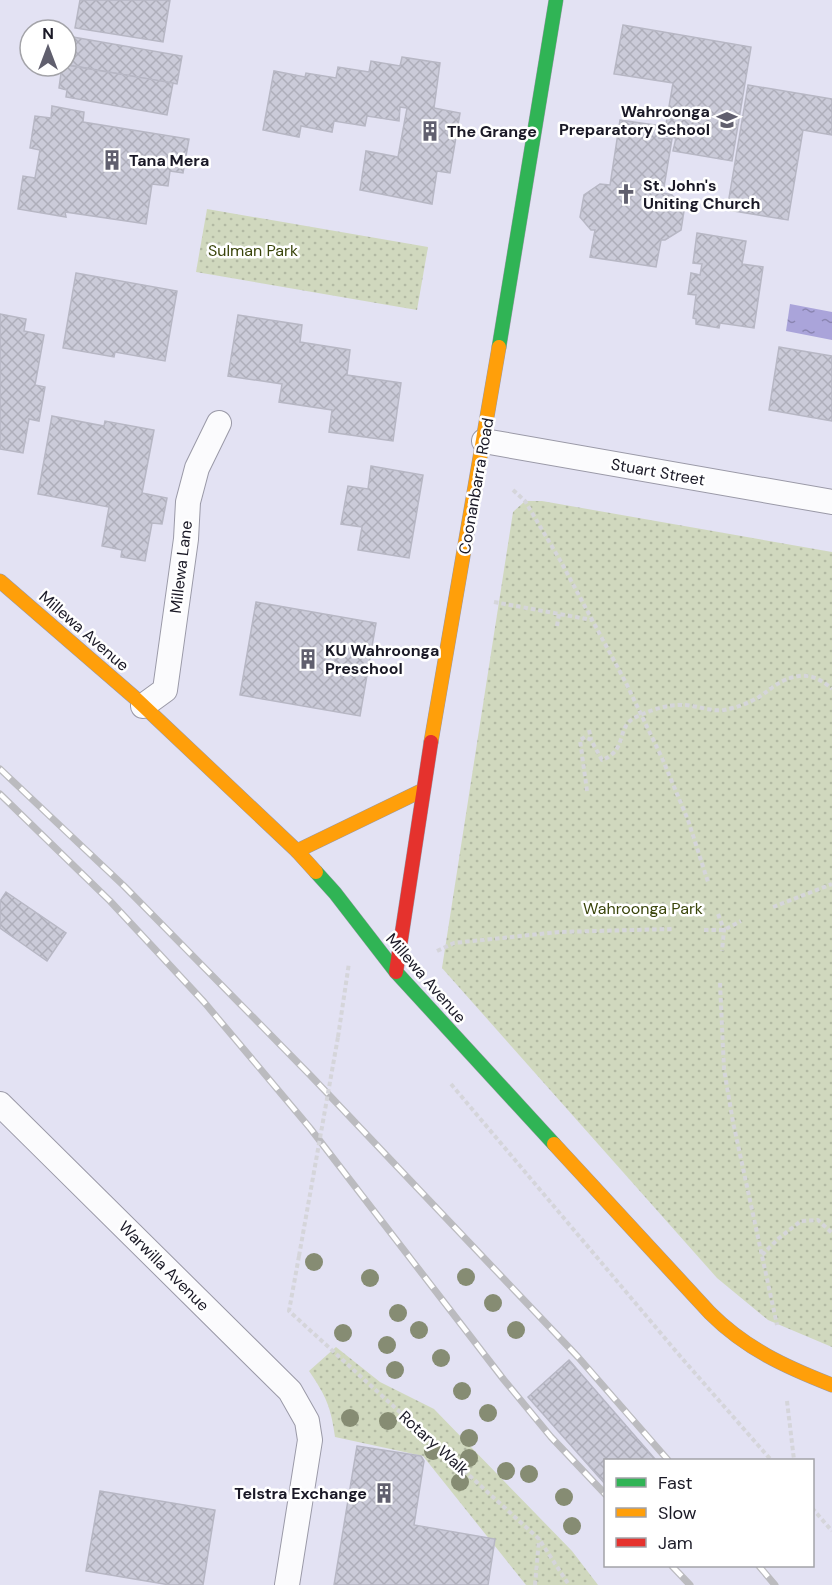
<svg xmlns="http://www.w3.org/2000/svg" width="832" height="1585" viewBox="0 0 832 1585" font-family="'DM Sans',sans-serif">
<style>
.park{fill:url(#park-dots)}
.water{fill:url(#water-ripples)}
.building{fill:url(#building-cross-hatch);stroke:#b7b7c4;stroke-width:1.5}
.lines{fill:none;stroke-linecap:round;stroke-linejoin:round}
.street-casing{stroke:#9a99a7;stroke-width:26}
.fast-casing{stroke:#9a99a7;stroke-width:15}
.slow-casing{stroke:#9a99a7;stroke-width:15}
.jam-casing{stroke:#9a99a7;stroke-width:15}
.path{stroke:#d5d5da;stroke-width:4;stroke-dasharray:4.5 3;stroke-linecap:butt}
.street{stroke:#fbfbfd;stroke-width:24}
.fast{stroke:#30b455;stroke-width:14}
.slow{stroke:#ff9f0a;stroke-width:14}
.jam{stroke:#e5322d;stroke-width:14}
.rail-casing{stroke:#bbbbbf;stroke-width:7}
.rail{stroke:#fff;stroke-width:4.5;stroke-dasharray:14;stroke-linecap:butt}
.path-bridge{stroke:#d5d5da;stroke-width:4;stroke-dasharray:4.5 3;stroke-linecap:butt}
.tree{fill:#868c73}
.labels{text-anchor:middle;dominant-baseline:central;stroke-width:5;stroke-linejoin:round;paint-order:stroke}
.poi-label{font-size:16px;font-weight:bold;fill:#1a1926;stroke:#fff;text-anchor:start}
.park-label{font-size:16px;fill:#3a450b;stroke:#fff}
.street-label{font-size:16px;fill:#1a1926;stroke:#fff}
</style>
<defs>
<pattern id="park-dots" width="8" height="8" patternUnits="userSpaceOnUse" patternTransform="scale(1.5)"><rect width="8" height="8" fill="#d0d8be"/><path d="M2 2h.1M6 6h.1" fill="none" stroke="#b2b9a3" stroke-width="1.8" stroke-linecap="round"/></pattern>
<pattern id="water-ripples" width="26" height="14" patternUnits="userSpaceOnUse" patternTransform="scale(1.5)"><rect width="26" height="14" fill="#aaa4da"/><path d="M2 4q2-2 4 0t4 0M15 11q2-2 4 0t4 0" fill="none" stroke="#8a85b1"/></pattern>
<pattern id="building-cross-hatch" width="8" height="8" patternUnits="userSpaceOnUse" patternTransform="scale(1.5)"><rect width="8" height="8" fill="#cbcbd9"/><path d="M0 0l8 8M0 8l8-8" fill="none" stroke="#aeaeba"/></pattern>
</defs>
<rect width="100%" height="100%" fill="#e3e2f3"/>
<g class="park">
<polygon points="207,209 428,247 417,310 196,272"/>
<polygon points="525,501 542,501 832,552 832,1347 768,1320 717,1278 442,968 513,512"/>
<path d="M 336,1347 L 380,1382 L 434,1409 L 572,1551 L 598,1585 L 526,1585 L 423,1456 L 335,1437 C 331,1407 326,1396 309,1371 Z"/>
</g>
<polygon class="water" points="790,304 832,312 832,340 786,331"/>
<g class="building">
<polygon points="80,0 170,0 163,42 75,28"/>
<polygon points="623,25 751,47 732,161 673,151 676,138 664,136 673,83 614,74"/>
<polygon points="73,37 182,56 177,84 69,65"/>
<polygon points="402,57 440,63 434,108 460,113 450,173 437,171 432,204 360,190 366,151 398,157 407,108 400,107 399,121 367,116 365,126 334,121 332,132 301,126 299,137 263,130 274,71 305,77 306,73 336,78 338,67 369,72 371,61 400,66"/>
<polygon points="66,65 173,83 167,115 66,97 67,90 59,88 62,66 66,66"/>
<polygon points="748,85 832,99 832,135 803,130 788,220 727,210"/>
<polygon points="52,106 84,112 83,122 189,139 183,173 170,171 168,186 152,184 146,224 65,212 66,217 18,209 23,176 35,178 40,150 30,148 35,116 51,118"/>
<polygon points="620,120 661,126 659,138 672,139 663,193 672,195 684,211 681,230 665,240 661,240 656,267 590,257 595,230 591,230 580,217 584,195 600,184 610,185"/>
<polygon points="697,233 746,241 742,264 763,267 754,328 720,323 719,328 696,324 696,319 693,318 696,295 688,294 691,273 700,275 702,264 693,263"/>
<polygon points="76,273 177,291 165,361 115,352 114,357 63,348"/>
<polygon points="0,314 26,319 24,331 44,335 35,385 45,387 39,421 29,419 23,453 0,449"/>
<polygon points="238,315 302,325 300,342 350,350 347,375 401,383 393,441 329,432 332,410 279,402 282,384 228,376"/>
<polygon points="779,347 832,356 832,421 769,410"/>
<polygon points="52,416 104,426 105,421 154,430 142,493 167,498 162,524 152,523 145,561 121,557 122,550 102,546 109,507 38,494"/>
<polygon points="371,466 423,475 409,558 358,550 362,527 341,524 348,486 368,489"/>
<polygon points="256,602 376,623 360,716 240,695"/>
<polygon points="6,892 66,933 47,961 0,928 0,901"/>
<polygon points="569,1360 655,1459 653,1460 606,1460 606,1485 528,1397"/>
<polygon points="357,1446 421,1456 424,1461 414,1525 495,1539 488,1585 334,1585"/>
<polygon points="100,1491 215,1510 203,1585 170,1585 86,1571"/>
</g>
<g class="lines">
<g class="street-casing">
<g id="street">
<polyline points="484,441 832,502"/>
<polyline points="143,706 165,690 186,539 188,502 197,468 219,423"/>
<polyline points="0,1104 290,1391 307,1421 310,1440 287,1585"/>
</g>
</g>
<g class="fast-casing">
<g id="fast">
<polyline points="499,347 556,0"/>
<polyline points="316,872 335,893 396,972 554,1144"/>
</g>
</g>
<g class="slow-casing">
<g id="slow">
<polyline points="0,581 134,697 297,851 316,872"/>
<polyline points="431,742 499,347"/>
<polyline points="297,851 423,790"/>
<path d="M 554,1144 L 710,1313 C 746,1349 786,1367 832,1385"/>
</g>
</g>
<g class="jam-casing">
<polyline id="jam" points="396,972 431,742"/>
</g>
<g class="path">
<polyline points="513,490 525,501 560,560 626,683 662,758 688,820 708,882"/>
<polyline points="494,602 592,620"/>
<polyline points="557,626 559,614"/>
<polyline points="589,730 591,739"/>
<path d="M 587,791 L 580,740 L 585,737 L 591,740 L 602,760 C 628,750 616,728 634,718 C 648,711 667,704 683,705 C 697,705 710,712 724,710 C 735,708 749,703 759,697 C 774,687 780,679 799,676 C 811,674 824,681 832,689"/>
<polyline points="773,907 832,884"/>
<polyline points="718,914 724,930 722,951"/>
<polyline points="704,930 724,930 741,921"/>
<polyline points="437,951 454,943 559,932 672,929"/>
<polyline points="720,983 724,1069 733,1122 777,1325"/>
<polyline points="338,1037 349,963"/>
<polyline points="451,1084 680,1356 771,1460"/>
<polyline points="762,1255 779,1238 801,1221 818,1220 832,1233"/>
<polyline points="299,1256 289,1311 539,1539 569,1585"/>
<polyline points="787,1401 794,1460"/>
<polyline points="812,1508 832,1531"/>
<polyline points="535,1585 539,1539"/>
</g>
<use href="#street" class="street"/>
<use href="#fast" class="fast"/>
<use href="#slow" class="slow"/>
<use href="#jam" class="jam"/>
<g class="rail-casing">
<g id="rail">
<polyline points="0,769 124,886 311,1076 578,1357 668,1460"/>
<polyline points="0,794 110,901 204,1002 310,1128 504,1380 551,1437 606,1495"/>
<polyline points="672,1566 690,1585"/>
<polyline points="759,1566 775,1585"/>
</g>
</g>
<use href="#rail" class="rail"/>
<polyline class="path-bridge" points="299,1256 338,1037"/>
</g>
<g class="tree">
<circle cx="314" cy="1262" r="9"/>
<circle cx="466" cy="1277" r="9"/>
<circle cx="370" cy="1278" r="9"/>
<circle cx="493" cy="1303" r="9"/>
<circle cx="398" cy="1313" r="9"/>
<circle cx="419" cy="1330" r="9"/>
<circle cx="516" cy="1330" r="9"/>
<circle cx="343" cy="1333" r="9"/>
<circle cx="387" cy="1345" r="9"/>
<circle cx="441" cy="1358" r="9"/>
<circle cx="395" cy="1370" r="9"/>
<circle cx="462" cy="1391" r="9"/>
<circle cx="488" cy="1413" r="9"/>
<circle cx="350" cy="1418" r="9"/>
<circle cx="388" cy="1421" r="9"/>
<circle cx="469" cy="1438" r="9"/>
<circle cx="433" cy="1451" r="9"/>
<circle cx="469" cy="1458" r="9"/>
<circle cx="506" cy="1471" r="9"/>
<circle cx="529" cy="1474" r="9"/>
<circle cx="460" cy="1482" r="9"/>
<circle cx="564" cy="1497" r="9"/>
<circle cx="572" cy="1526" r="9"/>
</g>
<defs>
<g id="school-bare" transform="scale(1.62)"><path d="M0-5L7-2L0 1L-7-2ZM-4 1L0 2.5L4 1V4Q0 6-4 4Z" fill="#605f6e" stroke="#fff" stroke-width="2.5" paint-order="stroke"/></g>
<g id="building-bare" transform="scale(1.62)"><path d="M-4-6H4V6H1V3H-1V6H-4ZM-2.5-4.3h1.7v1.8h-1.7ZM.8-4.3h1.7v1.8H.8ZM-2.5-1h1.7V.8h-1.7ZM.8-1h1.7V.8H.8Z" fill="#605f6e" stroke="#fff" stroke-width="2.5" paint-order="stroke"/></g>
<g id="church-bare" transform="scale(1.62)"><path d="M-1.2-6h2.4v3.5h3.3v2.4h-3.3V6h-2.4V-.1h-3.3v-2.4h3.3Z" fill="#605f6e" stroke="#fff" stroke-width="2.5" paint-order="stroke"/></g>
</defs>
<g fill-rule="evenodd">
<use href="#school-bare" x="727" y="120"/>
<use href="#building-bare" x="430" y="131"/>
<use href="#building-bare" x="112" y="160"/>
<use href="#church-bare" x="626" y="194"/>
<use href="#building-bare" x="308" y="659"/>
<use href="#building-bare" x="384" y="1493"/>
</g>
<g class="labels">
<g class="poi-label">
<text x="710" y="111" text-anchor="end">Wahroonga<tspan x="710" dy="18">Preparatory School</tspan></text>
<text x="447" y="131">The Grange</text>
<text x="129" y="160">Tana Mera</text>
<text x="643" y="185">St. John's<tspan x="643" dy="18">Uniting Church</tspan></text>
<text x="325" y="650">KU Wahroonga<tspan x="325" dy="18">Preschool</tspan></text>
<text x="367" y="1493" text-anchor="end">Telstra Exchange</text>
</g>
<g class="park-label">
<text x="253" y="250">Sulman Park</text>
<text x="643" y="908">Wahroonga Park</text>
</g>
<g class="street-label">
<text transform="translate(658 472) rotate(10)">Stuart Street</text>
<text transform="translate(476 486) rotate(-80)">Coonanbarra Road</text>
<text transform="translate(181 567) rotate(-83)">Millewa Lane</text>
<text transform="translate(84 631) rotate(41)">Millewa Avenue</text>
<text transform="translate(426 978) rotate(49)">Millewa Avenue</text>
<text transform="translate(164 1266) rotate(45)">Warwilla Avenue</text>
<text transform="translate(434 1443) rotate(42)">Rotary Walk</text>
</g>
</g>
<rect x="604" y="1459" width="210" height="108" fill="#ffffff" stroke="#a3a3a8" stroke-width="1.5"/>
<rect x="616" y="1478" width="30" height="9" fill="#30b455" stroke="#a3a3a8" stroke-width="1.5"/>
<text x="658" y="1489" font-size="18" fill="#1a1926">Fast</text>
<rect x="616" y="1508" width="30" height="9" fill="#ff9f0a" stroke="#a3a3a8" stroke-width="1.5"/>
<text x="658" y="1519" font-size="18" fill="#1a1926">Slow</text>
<rect x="616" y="1538" width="30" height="9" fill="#e5322d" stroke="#a3a3a8" stroke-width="1.5"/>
<text x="658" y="1549" font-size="18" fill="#1a1926">Jam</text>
<g transform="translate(48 48)"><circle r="28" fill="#ffffff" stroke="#a3a3a8" stroke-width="1.5"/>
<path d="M0-4.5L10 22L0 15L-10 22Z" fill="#605f6e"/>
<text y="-9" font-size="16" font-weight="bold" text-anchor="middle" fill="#1a1926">N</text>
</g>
</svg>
